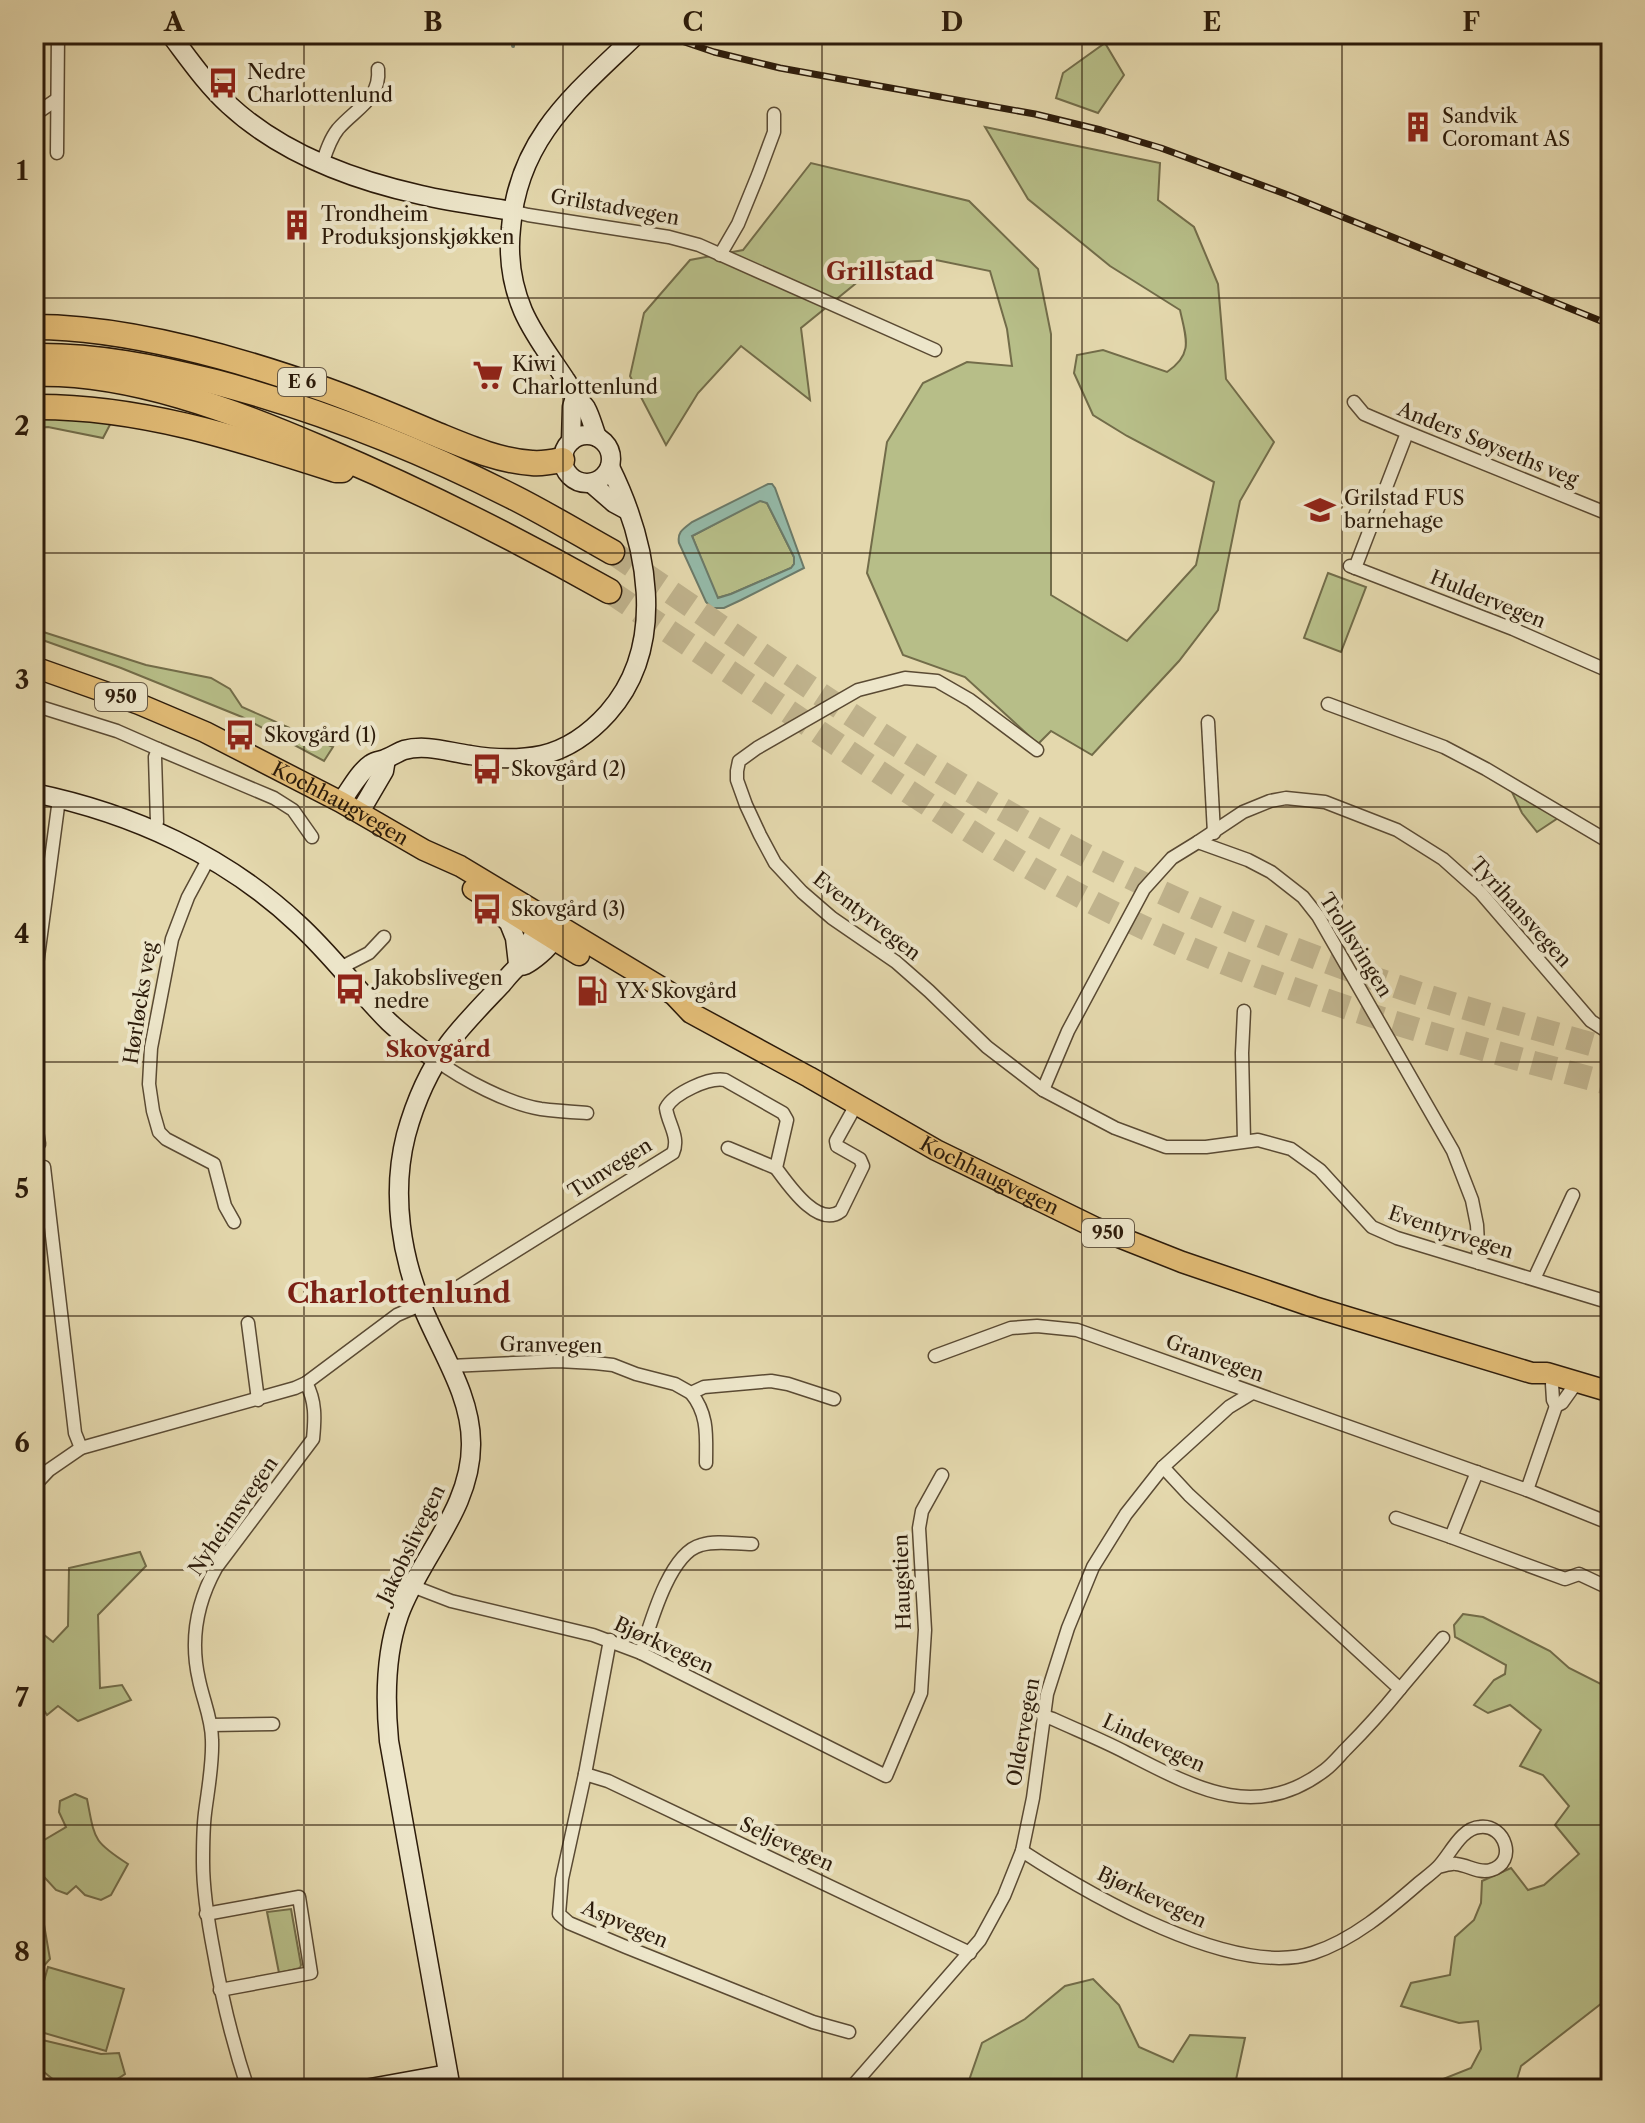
<svg xmlns="http://www.w3.org/2000/svg" width="1645" height="2123" viewBox="0 0 1645 2123" font-family="'Libre Caslon Text',serif">
<style>
.green{fill:#b7be88;stroke:#726c49;stroke-width:2}
.water{fill:#95baa9;stroke:#6b7a69;stroke-width:2;fill-rule:evenodd}
.lines{fill:none;stroke-linecap:round;stroke-linejoin:round}
.stream{stroke:#6b7a69;stroke-width:4}
.highway-tunnel{stroke:#bfb28c;stroke-width:24;stroke-dasharray:24 12;stroke-linecap:butt}
.street-casing{stroke:#5a4a33;stroke-width:15}
.secondary-casing{stroke:#2c1b0a;stroke-width:21}
.primary-casing{stroke:#2c1b0a;stroke-width:23}
.highway-casing{stroke:#2c1b0a;stroke-width:27}
.street{stroke:#ede6ca;stroke-width:12}
.secondary{stroke:#ede6ca;stroke-width:18}
.primary{stroke:#e2bc76;stroke-width:20}
.highway{stroke:#e2bc76;stroke-width:24}
.rail-casing{stroke:#2c1b0a;stroke-width:7}
.rail{stroke:#ede6ca;stroke-width:4;stroke-dasharray:12;stroke-linecap:butt}
.grid{fill:none;stroke:#2c1b0a;stroke-width:2;stroke-opacity:0.55}
.labels{text-anchor:middle;dominant-baseline:central;stroke-width:8;stroke-linejoin:round;paint-order:stroke}
.shield{fill:#ede6ca;stroke:#665844;stroke-width:2}
.shield-label{font-size:18px;font-weight:bold;fill:#2c1b0a}
.poi-label{font-size:20px;fill:#2c1b0a;stroke:#ede6ca;text-anchor:start}
.street-label{font-size:20px;fill:#2c1b0a;stroke:#ede6ca}
.neighbourhood-label{font-size:22px;font-weight:bold;fill:#7a1f14;stroke:#ede6ca}
.quarter-label{font-size:24px;font-weight:bold;fill:#7a1f14;stroke:#ede6ca}
.district-label{font-size:28px;font-weight:bold;fill:#7a1f14;stroke:#ede6ca}
.neatline{fill:none;stroke:#2c1b0a;stroke-width:3}
.grid-label{font-size:26px;text-anchor:middle;font-weight:bold;fill:#2c1b0a}
</style>
<rect width="100%" height="100%" fill="#e4d8ad"/>
<filter id="stains"><feTurbulence type="fractalNoise" baseFrequency=".0025" numOctaves="4"/><feColorMatrix values="0 0 0 0 .2 0 0 0 0 .09 0 0 0 0 .02 0 0 0 .5 -.17"/></filter>
<radialGradient id="worn" r=".72"><stop offset=".6" stop-color="#630" stop-opacity="0"/><stop offset="1" stop-color="#630" stop-opacity=".3"/></radialGradient>
<g class="green">
<polygon points="1105,43 1124,75 1098,113 1056,98 1063,73"/>
<path d="M 985,127 L 1160,163 L 1158,200 L 1194,227 L 1218,284 L 1226,379 L 1274,442 L 1240,501 L 1218,610 L 1179,661 L 1092,755 L 1051,731 L 1038,744 L 965,677 L 903,655 L 867,573 L 887,442 L 923,383 L 967,362 L 1012,366 L 1007,329 L 990,271 L 936,260 L 881,263 L 801,328 L 810,400 L 741,346 L 698,393 L 666,445 L 630,376 L 644,313 L 690,260 L 743,250 L 811,163 L 969,201 L 1038,269 L 1051,334 L 1051,595 L 1127,641 L 1196,565 L 1214,482 L 1127,436 L 1093,415 L 1074,373 L 1077,355 L 1103,350 L 1167,372 C 1194,354 1186,338 1180,310 L 1110,266 L 1028,199 Z"/>
<polygon points="34,415 113,419 103,438 48,427 34,428"/>
<polygon points="760,500 767,503 794,557 794,564 791,568 731,594 717,598 692,536"/>
<polygon points="1328,573 1366,587 1341,652 1304,638"/>
<polygon points="34,629 146,665 211,678 230,689 242,707 333,747 324,761 242,717 121,668 34,637"/>
<polygon points="1511,790 1558,818 1537,832 1522,813"/>
<polygon points="140,1552 146,1566 98,1615 100,1688 122,1685 131,1700 78,1721 58,1706 47,1715 34,1695 34,1643 43,1634 53,1642 68,1626 69,1568"/>
<polygon points="1463,1614 1483,1617 1528,1640 1550,1651 1569,1668 1611,1689 1611,1996 1521,2066 1514,2089 1434,2089 1438,2081 1471,2068 1481,2049 1478,2021 1459,2023 1401,2006 1411,1983 1450,1975 1455,1937 1474,1920 1481,1903 1482,1881 1511,1868 1528,1890 1544,1885 1579,1854 1555,1825 1569,1806 1543,1775 1520,1766 1541,1730 1510,1705 1488,1713 1474,1705 1494,1680 1505,1674 1506,1665 1455,1637 1454,1625"/>
<path d="M 75,1794 L 87,1799 C 95,1839 92,1841 128,1864 L 111,1895 L 101,1900 L 85,1895 L 76,1886 L 67,1894 L 56,1890 L 34,1866 L 34,1846 L 66,1827 L 59,1812 L 60,1801 Z"/>
<polygon points="34,1894 42,1913 50,1959 34,1977"/>
<polygon points="291,1909 301,1965 300,1968 279,1973 267,1912"/>
<polygon points="48,1967 124,1989 106,2051 34,2030 34,2016"/>
<polygon points="1093,1979 1119,2005 1139,2047 1173,2062 1190,2035 1245,2038 1234,2089 966,2089 982,2043 1025,2019 1065,1986"/>
<polygon points="34,2038 101,2054 119,2053 125,2074 102,2089 65,2089 34,2064"/>
</g>
<path class="water" d="M 768,484 L 772,484 L 775,488 L 804,568 L 741,600 L 724,608 L 712,608 L 706,602 L 679,543 C 677,532 683,529 692,522 ZM 760,501 L 767,503 L 794,557 L 794,564 L 791,568 L 731,594 L 718,598 L 692,536 Z"/>
<g class="lines">
<polyline class="stream" points="513,46 514,34"/>
<g class="highway-tunnel">
<path d="M 612,552 C 769,658 922,771 1091,858 C 1193,910 1299,954 1408,990 C 1475,1012 1543,1030 1611,1050"/>
<path d="M 609,591 C 689,645 770,699 850,753 C 941,813 1031,874 1130,921 C 1283,995 1447,1040 1611,1084"/>
</g>
<g class="street-casing">
<g id="street">
<polyline points="994,34 1031,34"/>
<polyline points="34,115 56,100"/>
<polyline points="57,153 58,34"/>
<path d="M 322,164 C 326,152 330,139 338,129 C 355,109 381,99 378,69"/>
<polyline points="512,211 528,215 669,237 699,245 935,350"/>
<polyline points="720,255 738,224 758,175 774,132 774,114"/>
<polyline points="1354,402 1364,414 1399,429 1611,515"/>
<polyline points="1350,566 1513,629 1611,672"/>
<polyline points="1355,568 1407,433"/>
<polyline points="1328,704 1444,747 1486,769 1611,843"/>
<polyline points="34,705 117,731 158,749 155,757 157,822 153,829"/>
<polyline points="1208,722 1214,833"/>
<polyline points="158,749 274,798 293,810 312,837"/>
<polyline points="1037,750 970,700 937,681 905,678 858,690 757,748 739,761 737,771 737,780 746,805 760,835 775,863 802,892 832,918 896,962 929,991 987,1047 1043,1090 1115,1128 1166,1147 1206,1147 1258,1140 1291,1149 1320,1170 1372,1227 1397,1238 1611,1303"/>
<polyline points="1198,842 1243,812 1270,801 1286,798 1325,802 1397,830 1443,859 1481,893 1591,1021 1611,1034"/>
<polyline points="209,858 188,897 172,939 151,1048 149,1084 153,1111 159,1132 166,1139 214,1164 225,1206 234,1222"/>
<polyline points="340,968 369,953 384,937"/>
<polyline points="34,987 59,799"/>
<polyline points="1244,1011 1242,1053 1244,1141"/>
<path d="M 436,1060 C 463,1080 509,1104 541,1109 C 556,1111 572,1112 587,1113"/>
<polyline points="1043,1090 1068,1031 1144,889 1172,858 1198,842 1248,860 1271,872 1303,897 1318,916 1453,1151 1472,1200 1477,1225 1479,1263"/>
<polyline points="34,1110 39,1144"/>
<polyline points="728,1148 776,1168"/>
<polyline points="44,1167 75,1433 81,1448"/>
<polyline points="1534,1279 1573,1195"/>
<polyline points="248,1323 258,1400"/>
<polyline points="935,1356 1011,1328 1037,1326 1077,1330 1527,1490 1556,1406 1562,1403 1572,1389"/>
<polyline points="450,1366 558,1361 595,1363 613,1365 636,1374 675,1384 691,1393 704,1387 771,1381 788,1384 834,1399"/>
<polyline points="1552,1384 1553,1400 1556,1406"/>
<path d="M 691,1393 C 709,1415 706,1437 706,1463"/>
<path d="M 34,1486 L 49,1470 L 81,1448 L 295,1388 L 306,1383 L 397,1315 L 450,1292 L 673,1153 C 680,1137 668,1124 666,1108 C 674,1093 709,1077 725,1080 L 783,1113 L 787,1120 L 776,1168 C 788,1184 818,1229 841,1211 L 863,1166 L 860,1159 L 837,1146 L 836,1141 L 856,1105"/>
<polyline points="1527,1490 1609,1523"/>
<polyline points="1396,1518 1451,1537 1477,1472"/>
<polyline points="1451,1537 1565,1579 1579,1574 1611,1589"/>
<polyline points="412,1586 451,1601 593,1635 641,1653 886,1776 921,1693 925,1630 919,1528 922,1511 942,1475"/>
<polyline points="610,1640 585,1774 562,1879 559,1914 569,1923 626,1947 813,2022 849,2032"/>
<path d="M 641,1653 C 650,1625 669,1553 701,1545 C 716,1540 736,1544 752,1544"/>
<polyline points="1400,1689 1443,1638"/>
<path d="M 1043,1716 L 1053,1719 C 1077,1730 1102,1740 1125,1752 C 1192,1786 1255,1824 1325,1770 C 1333,1764 1340,1755 1347,1748 C 1366,1729 1383,1710 1400,1689 L 1189,1495 L 1163,1467"/>
<polyline points="211,1725 273,1724"/>
<polyline points="585,1774 608,1781 970,1953"/>
<path d="M 1022,1851 C 1088,1894 1233,1979 1313,1953 C 1353,1940 1388,1910 1419,1883 C 1425,1878 1432,1873 1438,1867 C 1450,1855 1461,1828 1480,1827 C 1505,1824 1518,1862 1491,1870 C 1479,1874 1468,1865 1456,1864 C 1451,1863 1444,1866 1438,1867"/>
<polyline points="206,1914 299,1897 311,1973 220,1990"/>
<path d="M 248,2089 C 233,2044 222,1999 214,1953 C 208,1922 203,1893 203,1862 C 203,1846 203,1829 205,1813 C 208,1789 213,1764 212,1740 C 212,1719 203,1700 199,1680 C 190,1641 196,1604 216,1568 L 313,1439 C 315,1419 316,1401 306,1383"/>
<polyline points="850,2089 980,1940 1004,1896 1022,1851 1033,1798 1047,1694 1068,1628 1093,1567 1126,1514 1163,1467 1229,1407 1252,1393"/>
</g>
</g>
<g class="secondary-casing">
<g id="secondary">
<path d="M 170,34 C 189,59 206,84 229,105 C 281,153 353,180 421,195 C 451,202 482,206 512,211"/>
<circle cx="587" cy="459" r="24"/>
<path d="M 597,437 C 593,427 591,417 586,408 C 583,403 577,400 574,395 C 571,390 569,384 565,379 C 550,356 534,336 523,311 C 512,285 508,255 511,228 C 518,137 576,93 637,34"/>
<polyline points="571,441 572,407 575,397"/>
<polyline points="591,483 614,503 627,510"/>
<path d="M 34,793 C 131,813 225,855 298,924 C 331,954 357,990 389,1022 C 404,1036 420,1048 436,1060"/>
<path d="M 341,802 C 350,790 358,773 371,764 C 376,760 382,761 387,758 C 393,756 398,752 404,750 C 426,744 448,752 470,755 C 494,759 518,760 542,755 C 568,749 590,733 608,713 C 669,644 647,542 610,467"/>
<polyline points="360,812 384,771 386,759"/>
<polyline points="492,906 509,923 515,938 518,964"/>
<polyline points="365,2089 448,2074"/>
<path d="M 451,2089 L 389,1741 C 385,1700 385,1655 399,1615 C 420,1557 472,1508 471,1443 C 471,1397 443,1355 425,1313 C 401,1258 391,1194 406,1135 C 415,1102 429,1070 449,1043 C 465,1022 484,1003 502,984 C 507,978 513,970 519,966 C 521,966 523,966 525,965 C 533,961 548,949 552,941 C 554,936 553,928 553,923 L 537,930 L 519,959"/>
</g>
</g>
<g class="primary-casing">
<g id="primary">
<path id="s1" d="M 34,667 L 139,704 L 205,732 L 341,802 L 424,850 L 460,866 L 674,995 L 691,1013 L 809,1077 L 936,1150 L 1096,1228 L 1182,1262 L 1314,1307 L 1532,1373 L 1547,1373 L 1611,1392"/>
<polyline points="473,889 579,955"/>
</g>
</g>
<g class="highway-casing">
<g id="highway">
<path d="M 34,327 C 126,327 239,359 326,390 C 362,403 398,418 433,433 C 465,446 498,461 532,463 C 543,464 552,462 562,460"/>
<path d="M 34,356 C 95,355 156,367 215,382 C 317,409 416,448 511,496 C 545,513 578,533 612,552"/>
<path d="M 34,374 C 129,371 234,411 320,448 C 419,490 515,538 609,591"/>
<path d="M 34,407 C 139,406 237,438 336,470 L 342,470"/>
</g>
</g>
<use href="#street" class="street"/>
<use href="#secondary" class="secondary"/>
<use href="#primary" class="primary"/>
<use href="#highway" class="highway"/>
<g class="rail-casing">
<polyline id="rail" points="661,34 714,52 780,68 1035,114 1101,130 1161,148 1288,195 1611,325"/>
</g>
<use href="#rail" class="rail"/>
</g>
<path class="grid" d="M 304,34 L 304,2089M 563,34 L 563,2089M 822,34 L 822,2089M 1082,34 L 1082,2089M 1342,34 L 1342,2089M 34,298 L 1611,298M 34,553 L 1611,553M 34,807 L 1611,807M 34,1062 L 1611,1062M 34,1316 L 1611,1316M 34,1570 L 1611,1570M 34,1825 L 1611,1825"/>
<defs>
<g id="bus-bare" transform="scale(2.4)"><path d="M-5-6H5V4H4V6H2V4H-2V6H-4V4H-5ZM-3.5-4V0h7V-4ZM-3.5 1.2v1.5H-2V1.2ZM2 1.2v1.5H3.5V1.2Z" fill="#8f2418" stroke="#ede6ca" stroke-width="2.5" paint-order="stroke"/></g>
<g id="building-bare" transform="scale(2.4)"><path d="M-4-6H4V6H1V3H-1V6H-4ZM-2.5-4.3h1.7v1.8h-1.7ZM.8-4.3h1.7v1.8H.8ZM-2.5-1h1.7V.8h-1.7ZM.8-1h1.7V.8H.8Z" fill="#8f2418" stroke="#ede6ca" stroke-width="2.5" paint-order="stroke"/></g>
<g id="supermarket-bare" transform="scale(2.4)"><path d="M-6-5.5h2.5l.6 2H6L4.5 2H-2.5L-4.4-4H-6ZM-1.5 3.2a1.3 1.3 0 1 0 .1 0ZM3 3.2a1.3 1.3 0 1 0 .1 0Z" fill="#8f2418" stroke="#ede6ca" stroke-width="2.5" paint-order="stroke"/></g>
<g id="school-bare" transform="scale(2.4)"><path d="M0-5L7-2L0 1L-7-2ZM-4 1L0 2.5L4 1V4Q0 6-4 4Z" fill="#8f2418" stroke="#ede6ca" stroke-width="2.5" paint-order="stroke"/></g>
<g id="fuel-bare" transform="scale(2.4)"><path d="M-5.5-6h7V0h2V4h1.3V-2.5L3-4.5l.8-.8L6-3V5H2.5V1h-1V6h-7ZM-4.2-4.7v3.2H.2V-4.7Z" fill="#8f2418" stroke="#ede6ca" stroke-width="2.5" paint-order="stroke"/></g>
</defs>
<g fill-rule="evenodd">
<use href="#bus-bare" x="223" y="83"/>
<use href="#building-bare" x="1418" y="127"/>
<use href="#building-bare" x="297" y="225"/>
<use href="#supermarket-bare" x="488" y="375"/>
<use href="#school-bare" x="1320" y="510"/>
<use href="#bus-bare" x="240" y="735"/>
<use href="#bus-bare" x="487" y="769"/>
<use href="#bus-bare" x="487" y="909"/>
<use href="#bus-bare" x="350" y="989"/>
<use href="#fuel-bare" x="592" y="991"/>
</g>
<g class="labels">
<g class="shield">
<rect x="278" y="368" width="48" height="28" rx="6"/>
<rect x="95" y="683" width="52" height="28" rx="6"/>
<rect x="1082" y="1219" width="52" height="28" rx="6"/>
</g>
<g class="shield-label">
<text x="302" y="382">E 6</text>
<text x="121" y="697">950</text>
<text x="1108" y="1233">950</text>
</g>
<g class="poi-label">
<text x="247" y="72">Nedre<tspan x="247" dy="23">Charlottenlund</tspan></text>
<text x="1442" y="116">Sandvik<tspan x="1442" dy="23">Coromant AS</tspan></text>
<text x="321" y="214">Trondheim<tspan x="321" dy="23">Produksjonskjøkken</tspan></text>
<text x="512" y="364">Kiwi<tspan x="512" dy="23">Charlottenlund</tspan></text>
<text x="1344" y="498">Grilstad FUS<tspan x="1344" dy="23">barnehage</tspan></text>
<text x="264" y="735">Skovgård (1)</text>
<text x="511" y="769">Skovgård (2)</text>
<text x="511" y="909">Skovgård (3)</text>
<text x="374" y="978">Jakobslivegen<tspan x="374" dy="23">nedre</tspan></text>
<text x="616" y="991">YX Skovgård</text>
</g>
<g class="street-label">
<text transform="translate(615 207) rotate(10)">Grilstadvegen</text>
<text transform="translate(1488 444) rotate(22)">Anders Søyseths veg</text>
<text transform="translate(1488 599) rotate(22)">Huldervegen</text>
<text stroke="none"><textPath href="#s1" startOffset="336">Kochhaugvegen</textPath></text>
<text transform="translate(1521 912) rotate(48)">Tyrihansvegen</text>
<text transform="translate(867 916) rotate(38)">Eventyrvegen</text>
<text transform="translate(1356 945) rotate(58)">Trollsvingen</text>
<text transform="translate(140 1003) rotate(-81)">Hørløcks veg</text>
<text transform="translate(610 1168) rotate(-32)">Tunvegen</text>
<text stroke="none"><textPath href="#s1" startOffset="1086">Kochhaugvegen</textPath></text>
<text transform="translate(1451 1232) rotate(18)">Eventyrvegen</text>
<text transform="translate(551 1345) rotate(1)">Granvegen</text>
<text transform="translate(1215 1358) rotate(20)">Granvegen</text>
<text transform="translate(233 1516) rotate(-55)">Nyheimsvegen</text>
<text transform="translate(411 1544) rotate(-64)">Jakobslivegen</text>
<text transform="translate(902 1582) rotate(-92)">Haugstien</text>
<text transform="translate(664 1645) rotate(25)">Bjørkvegen</text>
<text transform="translate(1023 1732) rotate(-80)">Oldervegen</text>
<text transform="translate(1154 1743) rotate(25)">Lindevegen</text>
<text transform="translate(787 1844) rotate(25)">Seljevegen</text>
<text transform="translate(1152 1897) rotate(25)">Bjørkevegen</text>
<text transform="translate(625 1924) rotate(23)">Aspvegen</text>
</g>
<g class="neighbourhood-label">
<text x="438" y="1049">Skovgård</text>
</g>
<g class="quarter-label">
<text x="880" y="271">Grillstad</text>
</g>
<g class="district-label">
<text x="399" y="1293">Charlottenlund</text>
</g>
</g>
<rect width="1645" height="2123" fill="none" stroke="#e4d8ad" stroke-width="88"/>
<rect x="44" y="44" width="1557" height="2035" class="neatline"/>
<g class="grid-label">
<text x="174" y="31">A</text>
<text x="433" y="31">B</text>
<text x="693" y="31">C</text>
<text x="952" y="31">D</text>
<text x="1212" y="31">E</text>
<text x="1471" y="31">F</text>
<text x="22" y="180">1</text>
<text x="22" y="435">2</text>
<text x="22" y="689">3</text>
<text x="22" y="943">4</text>
<text x="22" y="1198">5</text>
<text x="22" y="1452">6</text>
<text x="22" y="1707">7</text>
<text x="22" y="1961">8</text>
</g>
<rect width="100%" height="100%" filter="url(#stains)"/>
<rect width="100%" height="100%" fill="url(#worn)"/>
</svg>
